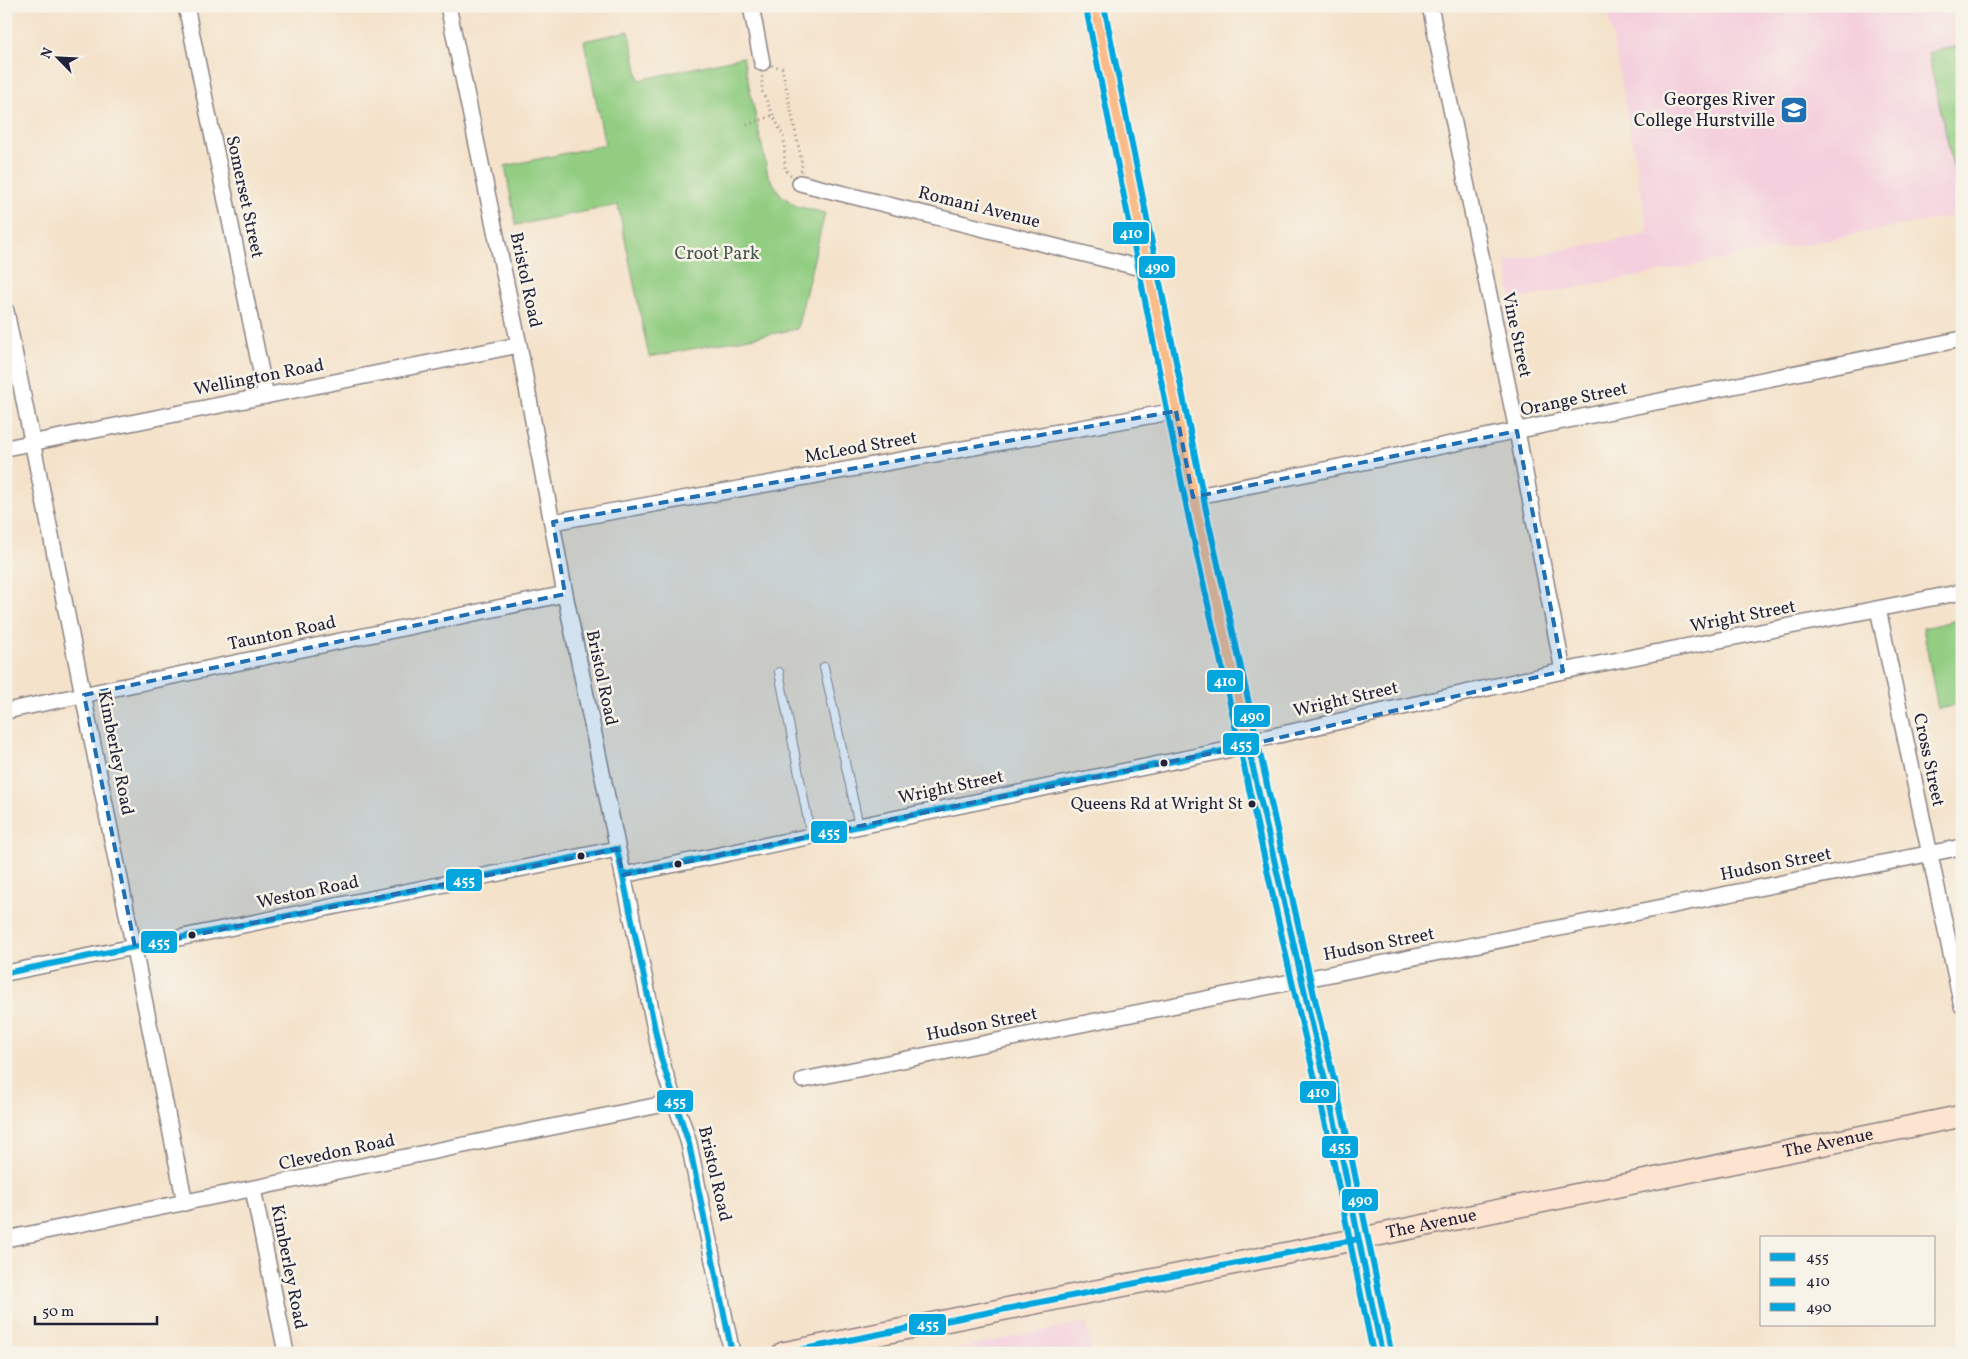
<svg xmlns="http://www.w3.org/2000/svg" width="1968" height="1359" viewBox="0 0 1968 1359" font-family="Vollkorn,serif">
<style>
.built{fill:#f4cfdd}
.green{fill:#92cd82;stroke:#5a785e}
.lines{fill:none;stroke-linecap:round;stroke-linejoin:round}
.lane-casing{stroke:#8b8282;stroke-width:10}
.street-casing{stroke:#8b8282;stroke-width:18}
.secondary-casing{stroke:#8b8282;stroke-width:24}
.primary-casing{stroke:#8b8282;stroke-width:26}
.path{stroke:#8b8282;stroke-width:3;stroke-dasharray:1 4;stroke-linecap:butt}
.lane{stroke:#fff;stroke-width:8}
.street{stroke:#fff;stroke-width:15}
.secondary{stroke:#fde4d1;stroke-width:21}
.primary{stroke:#fabc8b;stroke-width:24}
.bus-1-casing{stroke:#f7f3e8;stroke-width:10}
.bus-2-casing{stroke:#f7f3e8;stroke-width:10}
.bus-3-casing{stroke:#f7f3e8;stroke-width:10}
.bus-1{stroke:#03a6dd;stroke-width:6}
.bus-2{stroke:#03a6dd;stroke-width:6}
.bus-3{stroke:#03a6dd;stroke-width:6}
.marked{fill:#1f6fb2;fill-opacity:0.2;stroke:#1f6fb2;stroke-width:4;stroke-dasharray:10 6;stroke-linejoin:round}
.bus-dot{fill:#22223b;stroke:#f7f3e8;stroke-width:2}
.labels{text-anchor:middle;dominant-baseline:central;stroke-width:5;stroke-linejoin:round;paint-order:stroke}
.bus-label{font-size:17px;fill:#22223b;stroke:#f7f3e8;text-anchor:end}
.poi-label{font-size:18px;fill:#22223b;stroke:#f7f3e8;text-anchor:end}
.street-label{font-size:18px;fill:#22223b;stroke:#f7f3e8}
.park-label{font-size:18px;fill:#445550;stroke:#f7f3e8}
.line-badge{stroke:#f7f3e8;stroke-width:2}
.badge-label{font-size:14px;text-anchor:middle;font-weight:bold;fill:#fff}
</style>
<rect width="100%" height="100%" fill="#f7f3e8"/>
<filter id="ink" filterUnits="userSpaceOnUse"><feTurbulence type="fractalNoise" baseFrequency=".02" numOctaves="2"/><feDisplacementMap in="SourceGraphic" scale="10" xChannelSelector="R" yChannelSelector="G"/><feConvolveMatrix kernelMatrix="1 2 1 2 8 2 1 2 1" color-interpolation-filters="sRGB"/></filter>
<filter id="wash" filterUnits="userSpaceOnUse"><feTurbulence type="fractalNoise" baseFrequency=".0096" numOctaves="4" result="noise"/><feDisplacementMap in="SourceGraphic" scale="20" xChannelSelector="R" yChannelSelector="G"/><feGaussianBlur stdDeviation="1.12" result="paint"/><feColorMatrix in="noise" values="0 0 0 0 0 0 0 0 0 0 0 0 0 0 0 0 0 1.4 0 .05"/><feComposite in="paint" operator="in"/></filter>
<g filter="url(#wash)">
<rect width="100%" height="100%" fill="#f4e2ca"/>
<g class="built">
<polygon points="1607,6 1962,6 1962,214 1512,300 1505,261 1649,234"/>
<polygon points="1086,1322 1092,1353 935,1353"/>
</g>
<g class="green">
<polygon points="629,31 639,80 743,57 768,175 780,194 796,206 825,213 797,329 649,357 618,205 516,225 505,166 605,145 584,41"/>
<polygon points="1962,45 1962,184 1957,185 1928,53"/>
<polygon points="1962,619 1962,704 1938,709 1923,628"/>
</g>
</g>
<g filter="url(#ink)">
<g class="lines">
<g class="lane-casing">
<g id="lane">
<polyline points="824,667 859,826"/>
<polyline points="779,672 811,836"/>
</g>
</g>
<g class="street-casing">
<g id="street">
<polyline points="186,6 266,396"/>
<path d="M 448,6 L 519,345 L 565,594 L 661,1058 C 668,1088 681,1115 689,1144 L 732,1353"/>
<polyline points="751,6 762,63"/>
<polyline points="1430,6 1517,431 1563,671"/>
<polyline points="800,183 1149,270"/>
<polyline points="6,311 185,1203"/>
<polyline points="6,448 519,345"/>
<polyline points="1193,497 1962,339"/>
<polyline points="553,522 1176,411"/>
<polyline points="1878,609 1962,1006"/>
<polyline points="6,711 565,594"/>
<polyline points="623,875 1227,750 1247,742 1563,671 1962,592"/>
<polyline points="6,973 617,849"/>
<polyline points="803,1080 1962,847"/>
<polyline points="253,1189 286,1353"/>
<polyline points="6,1239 674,1102"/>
</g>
</g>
<g class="secondary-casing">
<g id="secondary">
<path id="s1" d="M 783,1353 L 1358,1239 L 1962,1116"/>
</g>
</g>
<g class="primary-casing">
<polyline id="primary" points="1095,6 1198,517 1301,980 1336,1128 1382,1353"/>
</g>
<g class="path">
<polygon points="762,63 782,68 802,163 800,183 785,170 784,138 762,91"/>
<polyline points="747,125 774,115"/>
</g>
<use href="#lane" class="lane"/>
<use href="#street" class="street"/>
<use href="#secondary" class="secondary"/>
<use href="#primary" class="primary"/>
<g class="bus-1-casing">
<g id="bus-1">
<polyline points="617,849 661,1058 689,1144 732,1353"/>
<polyline points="623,875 1227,750 1247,742 1336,1128 1382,1353"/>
<polyline points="6,973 617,849"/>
<polyline points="784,1353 1358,1239"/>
</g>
</g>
<g class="bus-2-casing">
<polyline id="bus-2" points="1086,8 1189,519 1292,982 1327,1130 1373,1353"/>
</g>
<g class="bus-3-casing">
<polyline id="bus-3" points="1104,6 1207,515 1310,978 1345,1126 1391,1351"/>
</g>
<use href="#bus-1" class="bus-1"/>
<use href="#bus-2" class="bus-2"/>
<use href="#bus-3" class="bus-3"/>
</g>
</g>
<path class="marked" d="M 1176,411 L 1193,497 L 1517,431 L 1563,671 L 1227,750 L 623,875 L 617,849 L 135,947 L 84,695 L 565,594 L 553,522 Z"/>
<defs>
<g id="school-square" transform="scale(1.4375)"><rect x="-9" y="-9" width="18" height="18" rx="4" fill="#1f6fb2" stroke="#f7f3e8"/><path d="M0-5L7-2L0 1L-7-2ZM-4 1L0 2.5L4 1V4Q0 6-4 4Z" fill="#fff"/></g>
</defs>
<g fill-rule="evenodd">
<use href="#school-square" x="1794" y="110"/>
</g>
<g class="bus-dot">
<circle cx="1164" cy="763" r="4.5"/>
<circle cx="1252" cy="804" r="4.5"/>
<circle cx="581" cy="856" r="4.5"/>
<circle cx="678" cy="864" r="4.5"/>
<circle cx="192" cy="935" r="4.5"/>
</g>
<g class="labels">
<g class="bus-label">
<text x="1243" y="804">Queens Rd at Wright St</text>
</g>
<g class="poi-label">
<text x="1775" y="100">Georges River<tspan x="1775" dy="21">College Hurstville</tspan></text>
</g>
<g class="street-label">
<text transform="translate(244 197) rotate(78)">Somerset Street</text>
<text transform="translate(979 208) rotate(14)">Romani Avenue</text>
<text transform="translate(525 280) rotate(78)">Bristol Road</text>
<text transform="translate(1516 335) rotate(78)">Vine Street</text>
<text transform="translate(259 378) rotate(-11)">Wellington Road</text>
<text transform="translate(1574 400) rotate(-12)">Orange Street</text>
<text transform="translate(861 448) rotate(-10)">McLeod Street</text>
<text transform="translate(1743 617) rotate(-11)">Wright Street</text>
<text transform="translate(282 634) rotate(-12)">Taunton Road</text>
<text transform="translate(601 678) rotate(78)">Bristol Road</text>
<text transform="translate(1346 700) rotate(-13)">Wright Street</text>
<text transform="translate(115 753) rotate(79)">Kimberley Road</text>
<text transform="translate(1928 760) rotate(78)">Cross Street</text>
<text transform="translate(951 788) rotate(-12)">Wright Street</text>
<text transform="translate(1776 865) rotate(-11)">Hudson Street</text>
<text transform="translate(308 893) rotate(-12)">Weston Road</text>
<text transform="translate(1379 945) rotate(-11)">Hudson Street</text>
<text transform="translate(982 1025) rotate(-11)">Hudson Street</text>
<text stroke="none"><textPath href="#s1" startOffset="1066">The Avenue</textPath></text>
<text transform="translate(337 1153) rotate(-12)">Clevedon Road</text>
<text transform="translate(714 1174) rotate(77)">Bristol Road</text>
<text stroke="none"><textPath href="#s1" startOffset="661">The Avenue</textPath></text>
<text transform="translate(288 1267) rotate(79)">Kimberley Road</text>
</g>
<g class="park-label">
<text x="717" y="254">Croot Park</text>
</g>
</g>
<g class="line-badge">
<rect x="1112" y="221" width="38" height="24" rx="5" fill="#03a6dd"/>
<rect x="1138" y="255" width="38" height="24" rx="5" fill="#03a6dd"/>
<rect x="1206" y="669" width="38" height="24" rx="5" fill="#03a6dd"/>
<rect x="1233" y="704" width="38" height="24" rx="5" fill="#03a6dd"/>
<rect x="1222" y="732" width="38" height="24" rx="5" fill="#03a6dd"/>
<rect x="810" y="820" width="38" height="24" rx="5" fill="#03a6dd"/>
<rect x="445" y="868" width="38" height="24" rx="5" fill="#03a6dd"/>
<rect x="140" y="930" width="38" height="24" rx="5" fill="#03a6dd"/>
<rect x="1299" y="1080" width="38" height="24" rx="5" fill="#03a6dd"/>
<rect x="656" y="1089" width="38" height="24" rx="5" fill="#03a6dd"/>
<rect x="1321" y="1135" width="38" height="24" rx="5" fill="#03a6dd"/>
<rect x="1341" y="1188" width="38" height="24" rx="5" fill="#03a6dd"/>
<rect x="908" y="1313" width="39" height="23" rx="5" fill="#03a6dd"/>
</g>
<g class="badge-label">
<text x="1131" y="238">410</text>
<text x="1157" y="272">490</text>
<text x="1225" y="686">410</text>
<text x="1252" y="721">490</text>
<text x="1241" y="749">455</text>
<text x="829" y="837">455</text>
<text x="464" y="885">455</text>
<text x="159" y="947">455</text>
<text x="1318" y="1097">410</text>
<text x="675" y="1106">455</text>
<text x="1340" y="1151">455</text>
<text x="1360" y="1205">490</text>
<text x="928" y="1329">455</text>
</g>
<rect width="1968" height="1359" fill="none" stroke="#f7f3e8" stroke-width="25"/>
<rect x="1760" y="1236" width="175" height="90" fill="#f7f3e8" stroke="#a29fa3"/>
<rect x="1770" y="1253" width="25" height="8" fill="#03a6dd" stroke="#a29fa3"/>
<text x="1806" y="1262" font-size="15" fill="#22223b">455</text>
<rect x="1770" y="1278" width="25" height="8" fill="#03a6dd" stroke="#a29fa3"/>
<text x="1806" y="1286" font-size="15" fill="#22223b">410</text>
<rect x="1770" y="1303" width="25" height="8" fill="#03a6dd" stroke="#a29fa3"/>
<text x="1806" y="1312" font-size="15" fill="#22223b">490</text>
<g transform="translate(58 58) rotate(294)" stroke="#f7f3e8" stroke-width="4" paint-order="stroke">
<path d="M0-4L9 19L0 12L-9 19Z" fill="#22223b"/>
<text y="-8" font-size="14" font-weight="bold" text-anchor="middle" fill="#22223b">N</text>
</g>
<path d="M35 1316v8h122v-8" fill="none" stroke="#22223b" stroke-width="2.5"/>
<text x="42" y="1316" font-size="15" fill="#22223b" stroke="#f7f3e8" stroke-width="4" paint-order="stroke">50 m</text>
</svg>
